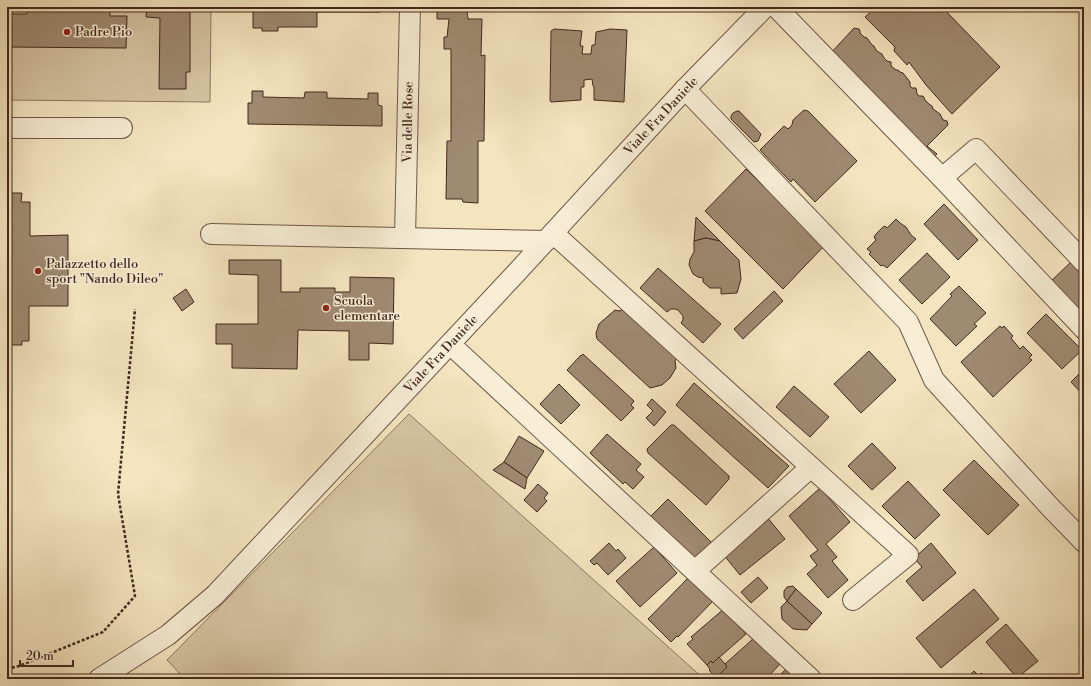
<svg xmlns="http://www.w3.org/2000/svg" width="1091" height="686" viewBox="0 0 1091 686" font-family="'Libre Bodoni',serif">
<style>
.green{fill:#d6c5a4;stroke:#8c7660}
.building{fill:#9f8a72;stroke:#43281d}
.lines{fill:none;stroke-linecap:round;stroke-linejoin:round}
.minor-casing{stroke:#6f5746;stroke-width:22}
.path{stroke:#43281d;stroke-width:2.5;stroke-dasharray:3 2;stroke-linecap:butt}
.minor{stroke:#f8eed6;stroke-width:20}
.poi-dot{fill:#8f2418;stroke:#f8eed6;stroke-width:1.5}
.labels{text-anchor:middle;dominant-baseline:central;stroke-width:3;stroke-linejoin:round;paint-order:stroke}
.poi-label{font-size:13px;fill:#43281d;stroke:#f8eed6;text-anchor:start}
.street-label{font-size:13px;fill:#43281d;stroke:#f8eed6}
</style>
<rect width="100%" height="100%" fill="#f4e5c0"/>
<filter id="stains"><feTurbulence type="fractalNoise" baseFrequency=".005" numOctaves="4"/><feColorMatrix values="0 0 0 0 .2 0 0 0 0 .09 0 0 0 0 .02 0 0 0 .5 -.17"/></filter>
<radialGradient id="worn" r=".72"><stop offset=".6" stop-color="#630" stop-opacity="0"/><stop offset="1" stop-color="#630" stop-opacity=".3"/></radialGradient>
<g class="green">
<polygon points="7,7 211,7 210,102 7,100"/>
<polygon points="409,414 704,679 185,679 167,660"/>
</g>
<g class="building">
<polygon points="27,7 110,7 110,16 127,16 126,48 7,47 7,14 27,14"/>
<polygon points="147,7 190,7 190,72 186,72 186,89 159,89 160,18 146,17"/>
<polygon points="253,7 380,7 380,12 317,12 317,27 278,27 278,31 262,31 262,28 253,28"/>
<polygon points="437,7 471,7 471,11 467,11 468,19 482,19 481,56 485,55 484,141 478,141 478,203 463,202 462,199 446,199 447,141 451,141 451,49 444,49 444,37 447,37 449,19 437,19"/>
<polygon points="876,7 942,7 1000,67 952,114 926,85 909,62 907,65 894,51 895,47 865,17"/>
<polygon points="854,28 859,29 860,31 860,33 864,37 867,38 872,45 874,46 876,50 880,53 882,54 884,58 887,61 891,62 891,66 896,70 898,70 900,72 903,73 910,82 910,86 912,88 916,88 917,94 919,96 923,96 925,100 929,104 932,106 933,109 940,114 943,120 947,121 948,125 927,146 937,154 932,159 829,55"/>
<polygon points="554,29 582,31 580,46 583,46 582,54 591,54 592,45 595,45 596,32 610,29 627,30 624,102 594,100 594,87 593,86 592,79 584,80 584,87 581,87 581,100 551,102 550,100 551,31"/>
<polygon points="252,91 263,91 263,97 304,98 305,92 327,92 327,98 368,99 368,93 378,93 378,105 382,106 382,126 248,124 248,103 252,103"/>
<polygon points="804,110 808,111 857,161 815,202 793,179 791,182 760,150 784,126 788,129 792,125 793,120"/>
<polygon points="737,111 739,111 761,134 758,141 754,142 731,119 731,116 733,113"/>
<polygon points="746,169 824,246 783,289 705,211"/>
<polygon points="7,193 22,193 21,202 30,202 30,236 68,235 68,306 29,306 29,341 22,341 22,345 7,345"/>
<polygon points="944,204 978,240 958,260 924,224"/>
<polygon points="696,217 720,241 706,238 694,241"/>
<polygon points="896,219 900,223 906,227 911,235 916,239 887,268 883,265 881,266 869,254 871,252 867,249 876,240 874,237 876,234 883,227 885,226 887,228"/>
<polygon points="706,238 720,241 739,260 741,279 737,293 721,294 721,288 710,288 703,282 703,278 698,277 693,274 689,265 690,259 694,252 694,241"/>
<polygon points="927,253 950,277 922,304 899,280"/>
<polygon points="229,260 281,260 281,292 300,292 300,288 335,288 335,292 350,292 350,277 394,278 393,344 369,343 369,360 349,360 349,331 298,330 297,369 232,368 232,344 216,344 216,324 258,324 258,275 229,274"/>
<polygon points="1071,262 1084,276 1084,313 1080,317 1049,283"/>
<polygon points="658,268 721,324 703,343 681,323 683,320 683,316 678,310 675,309 671,309 667,312 640,288"/>
<polygon points="959,286 986,313 974,324 977,326 956,346 930,319 952,296 950,294"/>
<polygon points="186,289 194,302 182,311 173,298"/>
<polygon points="774,291 783,301 743,339 734,329"/>
<polygon points="624,309 677,357 675,361 676,368 670,378 662,385 650,388 597,339 596,333 599,324 615,310 619,311"/>
<polygon points="1046,314 1082,350 1062,369 1027,333"/>
<polygon points="1000,326 1002,328 1004,326 1013,336 1011,338 1020,349 1023,346 1032,355 1029,358 1032,360 993,397 961,362"/>
<polygon points="869,351 896,380 861,413 834,384"/>
<polygon points="583,354 634,401 631,405 634,408 621,421 567,370 581,355 581,356"/>
<polygon points="1084,369 1084,396 1071,382"/>
<polygon points="694,383 789,466 768,488 676,405"/>
<polygon points="559,384 580,405 561,424 540,404"/>
<polygon points="794,386 829,417 810,437 776,407"/>
<polygon points="652,399 666,412 654,426 646,418 653,411 647,405"/>
<polygon points="671,425 674,425 729,476 729,479 706,505 648,453 647,449"/>
<polygon points="607,434 641,464 636,470 644,477 633,489 625,482 623,484 590,453"/>
<polygon points="519,436 544,451 527,478 504,462"/>
<polygon points="872,443 896,468 872,490 848,466"/>
<polygon points="974,460 1019,505 988,535 943,490"/>
<polygon points="504,462 527,478 525,489 493,470"/>
<polygon points="908,481 940,515 915,539 882,506"/>
<polygon points="538,484 548,493 544,498 547,501 537,512 524,500"/>
<polygon points="820,488 850,522 826,544 837,557 832,561 848,580 828,598 807,574 817,565 810,556 818,550 789,516"/>
<polygon points="668,499 715,546 694,568 646,521"/>
<polygon points="767,517 785,539 740,575 723,554"/>
<polygon points="609,543 616,551 618,549 626,558 608,575 597,563 594,565 590,561"/>
<polygon points="931,543 956,573 923,601 906,581 922,567 914,558"/>
<polygon points="654,547 677,573 640,607 616,581"/>
<polygon points="689,577 714,600 678,637 677,636 671,642 648,619"/>
<polygon points="758,577 768,588 751,603 741,592"/>
<polygon points="793,586 796,589 787,601 784,597 784,591 787,587"/>
<polygon points="796,589 822,613 812,624 787,601"/>
<polygon points="974,589 999,619 941,668 916,638"/>
<polygon points="787,601 812,624 807,630 793,629 782,619 781,607"/>
<polygon points="725,608 746,634 713,663 711,661 707,665 687,644 693,639 691,637"/>
<polygon points="1006,624 1038,661 1017,678 986,642"/>
<polygon points="754,638 782,661 780,664 766,679 717,679 716,678 727,667 725,664"/>
<polygon points="719,657 725,664 727,667 716,678 709,670 710,669 707,665 711,661 713,663"/>
<polygon points="787,668 798,679 776,679"/>
<polygon points="974,671 979,676 981,673 987,679 966,679"/>
</g>
<g class="lines">
<g class="minor-casing">
<g id="minor">
<polyline points="776,7 942,178 1084,329"/>
<polyline points="685,89 908,322 934,380 1050,507 1084,542"/>
<polyline points="7,128 122,128"/>
<polyline points="942,178 976,149 1084,262"/>
<polyline points="553,233 908,555 853,600"/>
<polyline points="211,234 546,241"/>
<polyline points="405,238 410,7"/>
<polyline points="450,344 811,679"/>
<polyline points="695,571 811,467"/>
<polyline points="99,679 168,635 215,595 518,271 685,89 765,7"/>
</g>
</g>
<polyline class="path" points="7,669 19,666 103,632 135,596 118,494 135,309"/>
<use href="#minor" class="minor"/>
</g>
<g class="poi-dot">
<circle cx="67" cy="32" r="4"/>
<circle cx="38" cy="271" r="4"/>
<circle cx="326" cy="308" r="4"/>
</g>
<g class="labels">
<g class="poi-label">
<text x="75" y="32">Padre Pio</text>
<text x="46" y="264">Palazzetto dello<tspan x="46" dy="15">sport "Nando Dileo"</tspan></text>
<text x="334" y="301">Scuola<tspan x="334" dy="15">elementare</tspan></text>
</g>
<g class="street-label">
<text transform="translate(661 116) rotate(-47)">Viale Fra Daniele</text>
<text transform="translate(408 122) rotate(-89)">Via delle Rose</text>
<text transform="translate(441 354) rotate(-47)">Viale Fra Daniele</text>
</g>
</g>
<rect width="1091" height="686" fill="none" stroke="#f4e5c0" stroke-width="24"/>
<rect x="8" y="8" width="1075" height="670" fill="none" stroke="#43281d" stroke-width="2"/>
<rect x="12" y="12" width="1067" height="662" fill="none" stroke="#43281d"/>
<path d="M20 660v6h53v-6" fill="none" stroke="#43281d" stroke-width="2"/>
<text x="26" y="660" font-size="12" fill="#43281d" stroke="#f8eed6" stroke-width="3" paint-order="stroke">20 m</text>
<rect width="100%" height="100%" filter="url(#stains)"/>
<rect width="100%" height="100%" fill="url(#worn)"/>
</svg>
